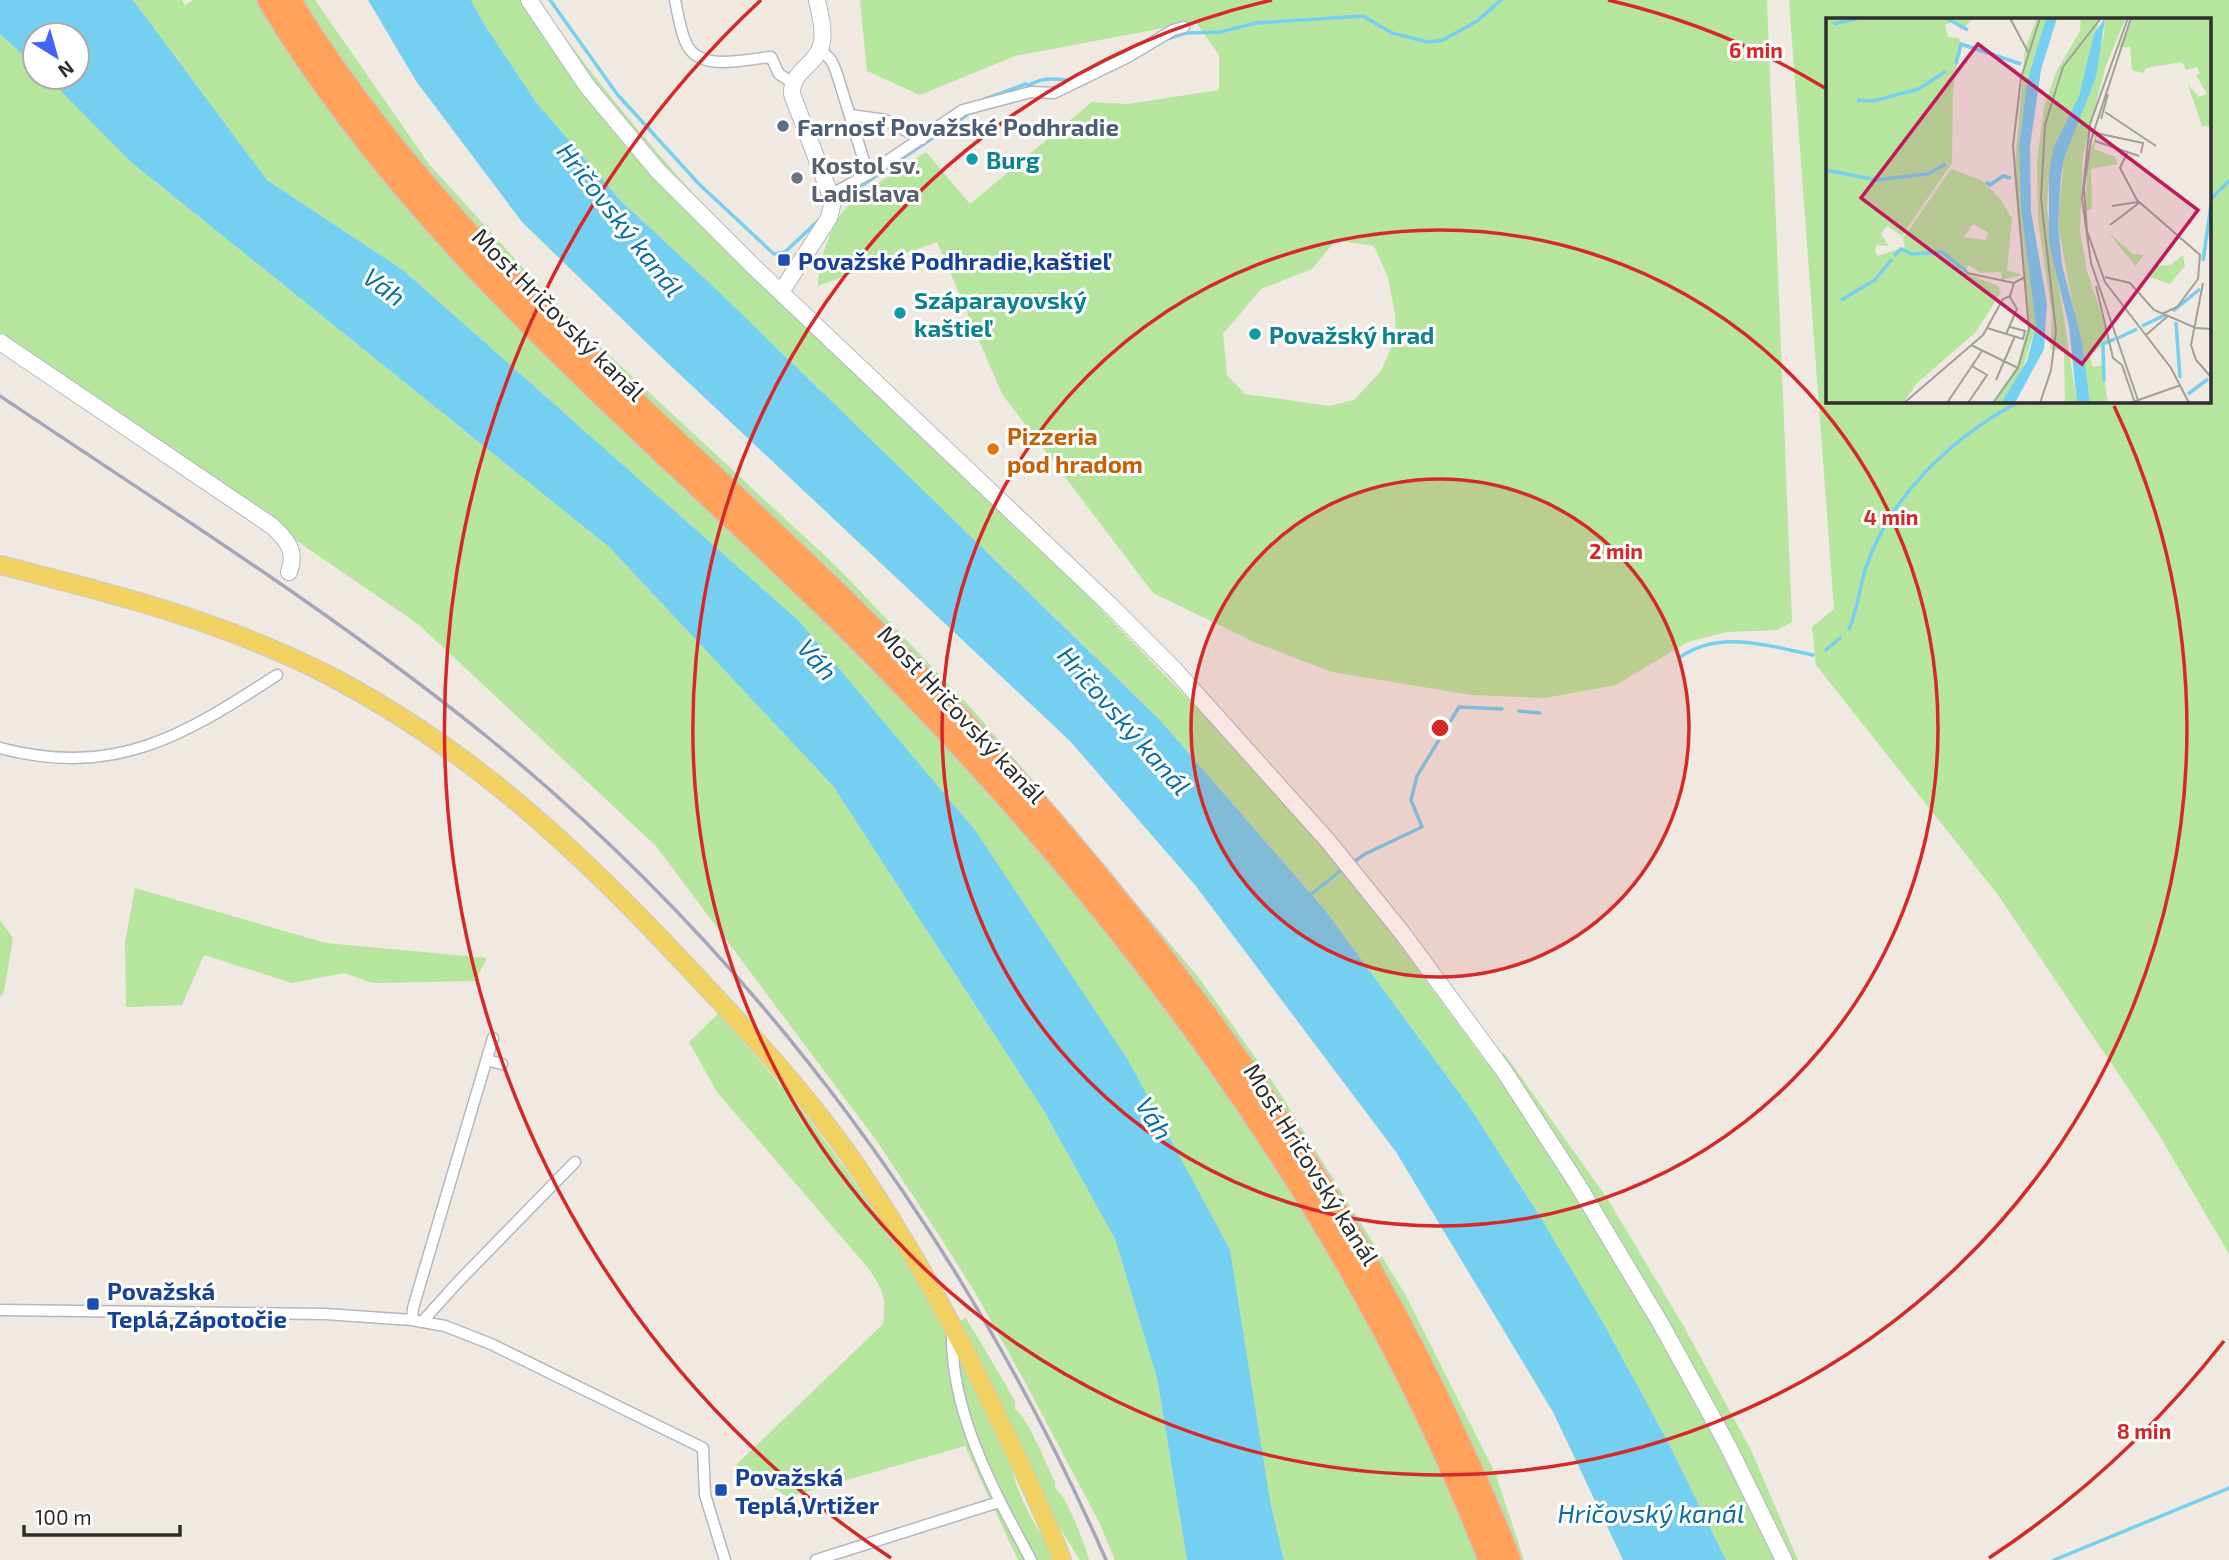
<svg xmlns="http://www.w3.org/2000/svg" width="2229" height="1560" viewBox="0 0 2229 1560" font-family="'Exo 2',sans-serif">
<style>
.green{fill:#b6e59e;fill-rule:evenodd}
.water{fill:#75cff0}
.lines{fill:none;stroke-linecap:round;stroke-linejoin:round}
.stream{stroke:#75cff0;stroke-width:3.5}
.street-casing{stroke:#b4b7c1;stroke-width:13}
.secondary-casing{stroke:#b4b7c1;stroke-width:18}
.primary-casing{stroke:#c9c9c9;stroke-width:20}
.highway-casing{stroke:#c9c9c9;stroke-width:24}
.street{stroke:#fff;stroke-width:10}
.secondary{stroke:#fff;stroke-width:16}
.primary{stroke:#f2d163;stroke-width:18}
.highway{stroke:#ffa35c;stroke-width:21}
.rail{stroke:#a3a6b8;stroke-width:3.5}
.ring{fill:none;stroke:#d62828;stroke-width:3.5}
.service-dot{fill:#5c6f8a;stroke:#fff;stroke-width:2.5}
.culture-dot{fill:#0f9aa8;stroke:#fff;stroke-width:2.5}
.worship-dot{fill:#6b7280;stroke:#fff;stroke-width:2.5}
.transit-dot{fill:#1a4fb4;stroke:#fff;stroke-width:2.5}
.food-dot{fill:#e8710a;stroke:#fff;stroke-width:2.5}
.labels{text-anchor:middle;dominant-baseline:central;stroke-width:6;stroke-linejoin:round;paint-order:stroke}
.service-label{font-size:24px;font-weight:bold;fill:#4e5e75;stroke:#fff;text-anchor:start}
.culture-label{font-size:24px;font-weight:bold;fill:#0d838f;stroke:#fff;text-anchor:start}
.worship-label{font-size:24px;font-weight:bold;fill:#5b616d;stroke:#fff;text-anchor:start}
.transit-label{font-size:24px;font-weight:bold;fill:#164399;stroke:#fff;text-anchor:start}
.street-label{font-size:24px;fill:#2e2e2e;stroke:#fff}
.food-label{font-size:24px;font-weight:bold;fill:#c56008;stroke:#fff;text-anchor:start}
.water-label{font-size:26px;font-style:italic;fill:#0d6fa3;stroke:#fff}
.inset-river{fill:none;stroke:#75cff0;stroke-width:3.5}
.inset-road{fill:none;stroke:#a29e99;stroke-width:2}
.view{fill:#c2185b;fill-opacity:0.15;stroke:#c2185b;stroke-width:3.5}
.inset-edge{fill:none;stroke:#2e2e2e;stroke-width:3.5}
.centre{fill:#d62828;stroke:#fff;stroke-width:3.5}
.ring-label{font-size:21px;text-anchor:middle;font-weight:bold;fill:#d62828;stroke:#fff;stroke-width:6;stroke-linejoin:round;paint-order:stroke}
</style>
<rect width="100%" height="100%" fill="#efe9e1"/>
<g class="green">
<polygon points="133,0 182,0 185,5 193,0 315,0 429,164 565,314 838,568 973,710 1200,979 1276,1087 1405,1294 1496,1475 1524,1560 1284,1560 1270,1501 975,830 799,621 403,270 267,180"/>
<path d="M 471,0 L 539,0 C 585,68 637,130 691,191 L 1243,755 L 1358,888 L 1487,1064 L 1504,1053 L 1607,1198 L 1683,1325 L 1751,1450 L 1798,1560 L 1726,1560 L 1667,1440 L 1605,1326 L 1541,1218 L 1471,1109 L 1325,910 L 1159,719 L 716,289 L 621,201 L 536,102 L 484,24 Z"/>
<path d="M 860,0 L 1767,0 L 1792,622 L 1777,630 L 1727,632 L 1688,642 L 1616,685 L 1545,698 L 1471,695 L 1332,672 L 1256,643 L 1153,593 L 1002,394 L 937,242 L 818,286 C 818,263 831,221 849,205 C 872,185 901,169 926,152 L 970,204 L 1092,102 L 1128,104 L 1219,90 L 1219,55 L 1196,22 L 1015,56 L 920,95 L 867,71 ZM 1336,240 L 1374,246 L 1388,277 L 1395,315 L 1396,337 L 1381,371 L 1354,400 L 1330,406 L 1245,394 L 1227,375 L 1223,334 L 1261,289 L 1312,269 Z"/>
<path d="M 1789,0 L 2229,0 L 2229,1254 L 2158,1133 L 1998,895 L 1816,665 L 1812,627 L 1834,609 ZM 1828,19 L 2210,19 L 2210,401 L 1828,401 Z"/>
<polygon points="0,34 35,66 35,77 47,77 131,162 609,547 833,786 1044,1111 1115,1239 1157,1378 1187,1560 1115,1560 1100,1524 1025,1382 976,1294 939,1235 876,1140 656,846 418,624 0,337"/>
<polygon points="135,888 326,943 487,958 475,981 373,983 344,973 292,983 204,955 182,1005 126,1007 125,942"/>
<polygon points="0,920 13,938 4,992 0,997"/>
<path d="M 718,1014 C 744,1043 770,1072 795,1102 C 861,1184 916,1274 964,1367 C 980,1398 997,1430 1010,1463 C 1014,1473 1015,1484 1020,1494 C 1029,1517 1044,1537 1053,1560 L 1018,1560 L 965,1446 L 788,1497 L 736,1465 L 883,1324 C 886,1297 884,1291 868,1268 L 717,1092 L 689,1042 Z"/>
<path d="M 966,1318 L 1006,1385 L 1015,1402 L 1015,1409 C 1028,1418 1047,1466 1055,1482 L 1055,1488 C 1067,1496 1085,1545 1089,1560 L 1080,1560 L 1058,1525 L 960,1321 Z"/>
</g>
<g class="water">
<polygon points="0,0 133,0 267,180 403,270 799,621 975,830 1128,1060 1230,1250 1270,1501 1284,1560 1187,1560 1157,1378 1115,1239 1044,1111 833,786 609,547 131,162 47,77 77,77 77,35 35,35 35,66 0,34"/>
<polygon points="368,0 471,0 484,24 536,102 621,201 716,289 1159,719 1325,910 1471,1109 1541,1218 1605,1326 1667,1440 1726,1560 1623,1560 1553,1412 1396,1152 1195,885 1070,741 655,351 522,222 416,81"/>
</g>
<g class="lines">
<g class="stream">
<polyline points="550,0 617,94 699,184 774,254 785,252 819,220"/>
<polyline points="1167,39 1186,33 1220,32 1256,23 1363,16 1392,33 1428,42 1443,40 1477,21 1501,0"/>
<path d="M 985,99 L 1026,84 L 1028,86 C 1040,78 1052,78 1066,80"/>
<polyline points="2210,200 2229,181"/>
<polyline points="839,201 967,115"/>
<path d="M 1849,629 C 1858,609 1859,588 1866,567 C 1892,493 1953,437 2020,401"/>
<polyline points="1826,650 1840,638"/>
<path d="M 1679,658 C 1718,629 1770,646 1813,655"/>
<polyline points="1519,711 1540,713"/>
<polyline points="1351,864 1365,854 1422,827 1411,800 1417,776 1459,707 1502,709"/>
<polyline points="1309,896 1344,868"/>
<polyline points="2054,1560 2229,1488"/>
</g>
<g class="street-casing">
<g id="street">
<path d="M 675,0 C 678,14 680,30 686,43 C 699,73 744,59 771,57 L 779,74 L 793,83"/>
<polyline points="820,49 831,60 836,71 868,174"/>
<polyline points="851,115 885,120 922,139"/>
<polyline points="832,194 868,174 963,110 1031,92 1054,93 1128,57 1173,30 1184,27"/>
<path d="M 0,748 C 116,778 183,736 277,675"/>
<polyline points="487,1060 502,1064"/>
<polyline points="0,1310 325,1314 412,1320 445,1326 491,1344 703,1448 705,1495 725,1560"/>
<polyline points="412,1320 413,1308 493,1038"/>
<polyline points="422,1322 457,1283 575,1162"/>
<path d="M 952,1330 C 950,1413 993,1489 1031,1560"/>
<polyline points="816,1560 999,1502"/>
</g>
</g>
<g class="secondary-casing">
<g id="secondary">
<polyline points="529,0 587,86 658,171 754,267 1109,604 1174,669 1328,841 1403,934 1504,1071 1576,1182 1661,1324 1728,1446 1784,1560"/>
<path d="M 781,292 L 829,218 L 833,202 L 792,94 C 791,71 815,66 821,46 C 825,32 820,14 817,0"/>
<path d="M 0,342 L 272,526 C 287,540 297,551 289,572"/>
</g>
</g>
<g class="primary-casing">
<path id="primary" d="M 0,565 C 115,594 226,622 332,677 C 463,746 563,836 664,942 C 728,1010 795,1079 849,1155 C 910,1243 961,1338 1006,1434 C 1026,1476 1046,1517 1062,1560"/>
</g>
<g class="highway-casing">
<g id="highway">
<path d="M 268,0 C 414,243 636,422 836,618 C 1106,884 1351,1204 1489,1560"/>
<path d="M 290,0 C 435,236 651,411 847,602 C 1090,841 1311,1121 1454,1431 C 1474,1474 1494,1516 1510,1560"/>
</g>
</g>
<use href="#street" class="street"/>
<use href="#secondary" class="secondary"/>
<use href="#primary" class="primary"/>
<use href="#highway" class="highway"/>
<path class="rail" d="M 0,396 C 165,507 336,614 491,740 C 760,959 967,1243 1106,1560"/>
</g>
<circle cx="1440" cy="728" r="249" fill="#d62828" fill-opacity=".12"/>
<g class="ring">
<circle cx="1440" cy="728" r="249"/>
<circle cx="1440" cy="728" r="498"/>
<path d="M1608 0A747 747 0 0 1 1825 88M2114 406A747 747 0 1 1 1272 0"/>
<path d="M2224 1341A995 995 0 0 1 1989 1558M891 1558A995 995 0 0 1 761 0"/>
</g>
<circle class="service-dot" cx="783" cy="126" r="7"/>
<g class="culture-dot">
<circle cx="972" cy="159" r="7"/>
<circle cx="900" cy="313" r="7"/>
<circle cx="1255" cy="334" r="7"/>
</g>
<circle class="worship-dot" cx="797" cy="178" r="7"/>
<g class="transit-dot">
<rect x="777" y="253" width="14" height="14" rx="3.5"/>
<rect x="86" y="1297" width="14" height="14" rx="3.5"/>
<rect x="714" y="1483" width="14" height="14" rx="3.5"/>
</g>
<circle class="food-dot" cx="993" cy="449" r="7"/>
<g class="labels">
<g class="service-label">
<text x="797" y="126">Farnosť Považské Podhradie</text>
</g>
<g class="culture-label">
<text x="986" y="159">Burg</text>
<text x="914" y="299">Száparayovský<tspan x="914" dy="28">kaštieľ</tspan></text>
<text x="1269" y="334">Považský hrad</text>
</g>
<g class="worship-label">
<text x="811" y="164">Kostol sv.<tspan x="811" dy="28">Ladislava</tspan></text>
</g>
<g class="transit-label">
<text x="798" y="260">Považské Podhradie,kaštieľ</text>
<text x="107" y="1290">Považská<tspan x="107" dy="28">Teplá,Zápotočie</tspan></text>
<text x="735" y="1476">Považská<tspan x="735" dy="28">Teplá,Vrtižer</tspan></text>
</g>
<g class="street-label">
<text transform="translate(559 314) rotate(45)">Most Hričovský kanál</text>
<text transform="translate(962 714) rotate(47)">Most Hričovský kanál</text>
<text transform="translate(1312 1164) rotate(58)">Most Hričovský kanál</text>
</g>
<g class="food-label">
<text x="1007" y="435">Pizzeria<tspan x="1007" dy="28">pod hradom</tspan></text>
</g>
<g class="water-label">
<text transform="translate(621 219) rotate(52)">Hričovský kanál</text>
<text transform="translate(385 286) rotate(37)">Váh</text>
<text transform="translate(818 659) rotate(49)">Váh</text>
<text transform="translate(1125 720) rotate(49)">Hričovský kanál</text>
<text transform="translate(1155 1118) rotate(58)">Váh</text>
<text x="1651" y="1512">Hričovský kanál</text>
</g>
</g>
<g transform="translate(1826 18)">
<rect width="385" height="385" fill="#efe9e1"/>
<path d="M 0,0 L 147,0 L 136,12 L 126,4 L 119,7 L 122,19 L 133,20 L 134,26 L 127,73 L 126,145 L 76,218 L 61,208 L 55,216 L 63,228 L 51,227 L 49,232 L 51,238 L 79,229 L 77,220 L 125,151 L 155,162 L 174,180 L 186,201 L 181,252 L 196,257 L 176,262 L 175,254 L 155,255 L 142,247 L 139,255 L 172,268 L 175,274 L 150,314 L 91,365 L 77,385 L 0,385 ZM 147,206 L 162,214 L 160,222 L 138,219 ZM 211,0 L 220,0 L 201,64 L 193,127 L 210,308 L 194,359 L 175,385 L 166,385 L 191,348 L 202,309 L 188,157 L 199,31 ZM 255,0 L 272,0 L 272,7 L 253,78 L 223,157 L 221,191 L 251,385 L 239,385 L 238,332 L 224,331 L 226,298 L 212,203 L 211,143 L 218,89 L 230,54 L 254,13 ZM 279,0 L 300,0 L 280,47 L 257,137 L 254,213 L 261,253 L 284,322 L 263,337 L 267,349 L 276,347 L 282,385 L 264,385 L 232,206 L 238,140 L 278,17 ZM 307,0 L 385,0 L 385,108 L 376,108 L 362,67 L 373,79 L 381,76 L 370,57 L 374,56 L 371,49 L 360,52 L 356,44 L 320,50 L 317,55 L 306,52 L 304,29 L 293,29 ZM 273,107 L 268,131 L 289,139 L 292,146 L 265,151 L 266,185 L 265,192 L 260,192 L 261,145 ZM 282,214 L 307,236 L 318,237 L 309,248 ZM 357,237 L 359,248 L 344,266 L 324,259 L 329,248 L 344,247 Z" fill="#b6e59e" fill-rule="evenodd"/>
<path d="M 220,0 L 231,0 L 215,52 L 204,128 L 205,193 L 221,285 L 218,331 L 189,385 L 175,385 L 201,343 L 210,308 L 195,189 L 193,127 L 201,64 ZM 279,0 L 270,59 L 238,140 L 235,158 L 232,206 L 236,247 L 255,320 L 264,385 L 251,385 L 243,308 L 223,225 L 223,157 L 227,131 L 253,78 L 268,16 Z" fill="#75cff0"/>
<path class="inset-river" d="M 120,0 L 142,12M 7,6 L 33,0M 130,46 L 135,26 L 195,46M 31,82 L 47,83 L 93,71 L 120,53M 0,152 L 50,162 L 101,156 L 120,146M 160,164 L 164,167 L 177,158 L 185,160M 68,238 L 75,231 L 86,236 L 116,234 L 141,254M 377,243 L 385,187M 15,282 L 49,262 L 66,241M 347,293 L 374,271M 350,304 L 354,360M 316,308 L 339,297M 292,320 L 311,311M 278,363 L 277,326 L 289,321M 362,376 L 382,361"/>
<path class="inset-road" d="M 184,0 L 202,34M 302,0 L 264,106 L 256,181 L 265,245 L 313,385M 305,0 L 265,122 L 258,169 L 261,213 L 279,264 L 345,350 L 363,385M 279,94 L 330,128M 275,101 L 282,76M 270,115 L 317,125 L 315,135M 269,123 L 313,138M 301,135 L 294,150 L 311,182 L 374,237 L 372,261 L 351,289 L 336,296M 286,188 L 312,184M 284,207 L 313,185M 141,255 L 188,265 L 199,259M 279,259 L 304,265 L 328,292 L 370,310 L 385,311M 377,265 L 365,327 L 370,342 L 385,359M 270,268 L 287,340 L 296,347 L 309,385M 161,310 L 197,321 L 199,313 L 184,309M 180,316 L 191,291 L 184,279M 320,317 L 342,298M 145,327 L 192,350M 170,362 L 189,318M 78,385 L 157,317 L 177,281 L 184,278 L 188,265M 121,385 L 156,333M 142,385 L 161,357 L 146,348M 167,385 L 192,350 L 203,312 L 187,128 L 195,60 L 214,0M 214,385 L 225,352 L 230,313 L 215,180 L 219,107 L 237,49 L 275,0M 304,385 L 355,367"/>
<path class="view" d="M 152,26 L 372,192 L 256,346 L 35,180 Z"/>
<rect width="385" height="385" class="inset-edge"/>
</g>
<circle cx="1440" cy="728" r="10" class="centre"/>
<g class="ring-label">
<text x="1756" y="58">6 min</text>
<text x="1891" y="525">4 min</text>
<text x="1616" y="559">2 min</text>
<text x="2144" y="1439">8 min</text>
</g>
<g transform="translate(56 56) rotate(143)"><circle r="33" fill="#ffffff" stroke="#ababab" stroke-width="2"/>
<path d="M0-5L12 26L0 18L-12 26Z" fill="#4264fb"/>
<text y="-10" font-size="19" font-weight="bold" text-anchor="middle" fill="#2e2e2e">N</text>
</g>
<path d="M24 1525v10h156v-10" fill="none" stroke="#2e2e2e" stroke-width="3.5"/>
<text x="35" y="1525" font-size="21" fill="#2e2e2e" stroke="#ffffff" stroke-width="5" paint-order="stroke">100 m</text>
</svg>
